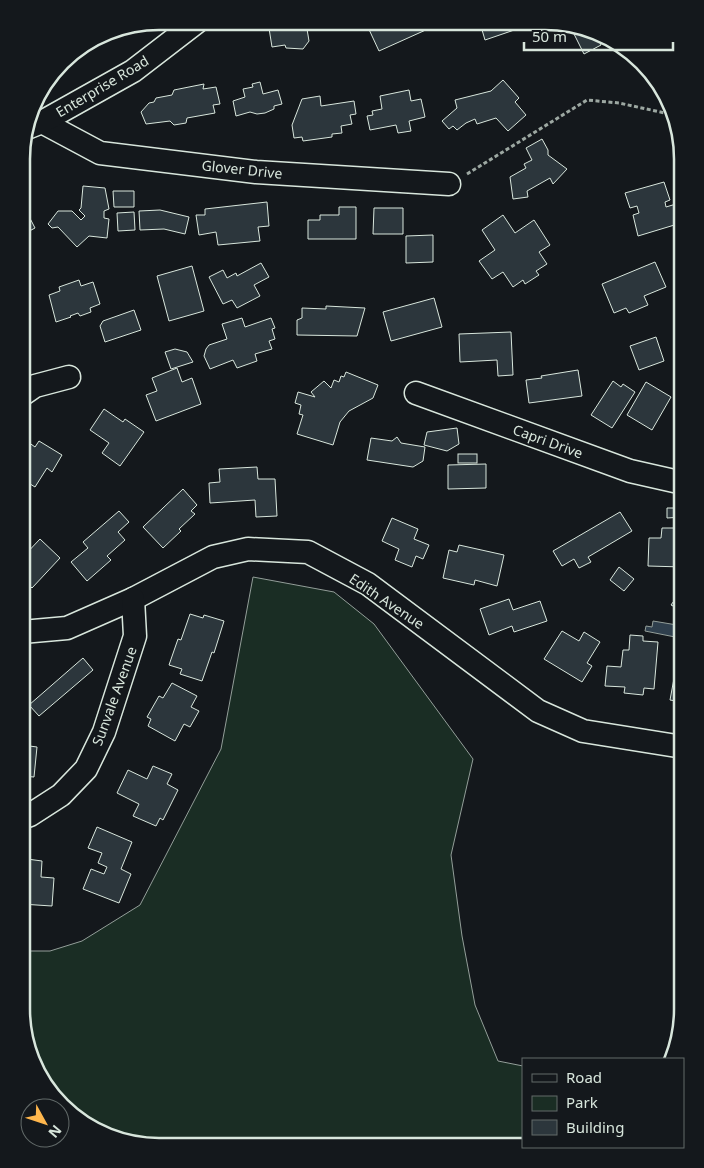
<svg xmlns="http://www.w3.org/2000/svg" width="704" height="1168" viewBox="0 0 704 1168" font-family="'Noto Sans',sans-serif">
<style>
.green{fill:#1a2d24;stroke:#939e99}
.water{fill:#2f3f4d;stroke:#939e99}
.building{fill:#2c363c;stroke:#d8e6dc}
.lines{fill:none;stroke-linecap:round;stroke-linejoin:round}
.minor-casing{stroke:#d8e6dc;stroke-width:25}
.path{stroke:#9da8a2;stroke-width:3;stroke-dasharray:4 2.5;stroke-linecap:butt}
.minor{stroke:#14181c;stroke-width:22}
.labels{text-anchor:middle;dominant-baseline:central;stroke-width:4;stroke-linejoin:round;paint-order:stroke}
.street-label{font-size:14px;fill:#d8e6dc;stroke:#14181c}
.rim{fill:none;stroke:#d8e6dc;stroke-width:2.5}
</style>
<rect width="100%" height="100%" fill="#14181c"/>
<polygon class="green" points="253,577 334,592 374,624 473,759 451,855 462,936 475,1005 498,1061 523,1066 523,1147 141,1146 75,1118 32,1062 21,1009 21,951 50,951 82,941 140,905 221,749"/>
<polygon class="water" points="653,621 677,625 675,637 645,631 646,626 652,627"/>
<g class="building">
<polygon points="268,22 311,22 306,23 309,41 303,49 286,48 285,45 272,47"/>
<polygon points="366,23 438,23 439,24 379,51"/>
<polygon points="480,23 526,24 526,26 485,40"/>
<polygon points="569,24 597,35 601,45 584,54"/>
<polygon points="503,80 519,98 515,102 526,115 508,131 496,118 477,124 475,119 466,123 457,130 453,126 449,129 442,121 457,108 455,100 491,91"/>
<polygon points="260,82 263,94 278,90 282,104 274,106 274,109 265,113 257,114 250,112 236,116 233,101 245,97 243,89 253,87 252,84"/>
<polygon points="204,84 203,89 216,87 220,104 213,105 215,113 187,118 186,123 174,125 170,121 146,124 141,112 149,103 154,102 156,98 172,95 174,90"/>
<polygon points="409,90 411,101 421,99 425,117 409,121 411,131 398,133 396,125 370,130 367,116 373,115 372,111 382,109 380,96"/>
<polygon points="320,96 321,106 354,101 356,114 350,115 352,124 341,126 342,133 332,134 332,137 303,141 302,137 294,138 292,125 302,99"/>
<polygon points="542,139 548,150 548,155 567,169 553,184 550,178 527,191 528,197 513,199 510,177 526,168 524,164 532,160 526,148"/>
<polygon points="664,182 670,200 665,202 666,207 676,204 681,223 638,236 633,215 639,213 637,206 630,208 625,193"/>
<polygon points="83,186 105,188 109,209 104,211 104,218 109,219 107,238 89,236 77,247 58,227 52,228 48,224 58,211 72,211 81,220 85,216 79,210 81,208"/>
<polygon points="113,191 134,191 134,207 114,207"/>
<polygon points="267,202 269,226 258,227 260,241 218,245 216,232 199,235 196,215 205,215 205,209"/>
<polygon points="22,203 35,228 22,235"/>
<polygon points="339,207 356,207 356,239 308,239 308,220 320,220 320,215 339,215"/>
<polygon points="374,208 403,208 403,234 373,234"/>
<polygon points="160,210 189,217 185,234 164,229 140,230 139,211"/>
<polygon points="134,212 135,230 118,231 117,213"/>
<polygon points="503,215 515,233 534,220 550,245 539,252 547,264 536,271 539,275 525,284 523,280 513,287 503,272 492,279 479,261 495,250 482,230"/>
<polygon points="433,235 433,262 406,263 406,236"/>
<polygon points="655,262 666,287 644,296 648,305 629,313 626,308 614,313 602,284"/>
<polygon points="261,263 269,277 254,285 260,296 237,308 232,300 223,304 209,277 223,270 227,278 236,273 237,276"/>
<polygon points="192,266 204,311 169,321 157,276"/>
<polygon points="79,280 81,286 93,282 100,304 90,308 91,312 80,316 78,313 70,316 71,317 56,322 49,295 60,291 59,287"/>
<polygon points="434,298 442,327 391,341 383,312"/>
<polygon points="326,306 365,308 357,336 297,335 297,320 302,318 302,308 326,309"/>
<polygon points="134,310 141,330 105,342 100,326 103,321"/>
<polygon points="242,318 245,327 271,318 275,328 272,329 275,339 269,341 272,349 255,354 257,361 237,368 233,360 210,369 204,356 206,349 209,345 227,339 222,324"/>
<polygon points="511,332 513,375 498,376 497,360 460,362 459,334"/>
<polygon points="656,337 664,361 639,370 630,346"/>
<polygon points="175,349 187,352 193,362 171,369 165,352"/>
<polygon points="177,368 182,382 192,378 201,404 156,421 146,395 157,391 152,378"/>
<polygon points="578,370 582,396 529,403 526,380 542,378 541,376"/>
<polygon points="346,372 378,385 373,398 349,411 340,422 333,445 297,434 303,415 299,414 301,405 295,403 298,392 315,397 311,392 324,381 331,388 334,380 339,382 341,376 344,377"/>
<polygon points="613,381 621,387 623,384 635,392 612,428 591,415"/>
<polygon points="646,382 671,397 652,430 627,415"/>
<polygon points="104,409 123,422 125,419 144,432 120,466 102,453 109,443 90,430"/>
<polygon points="457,428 459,444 447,451 424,445 427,432"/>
<polygon points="397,437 401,443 425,447 423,461 413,467 367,460 371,438 392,441"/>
<polygon points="24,439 35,447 39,441 62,455 52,472 47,468 35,487 22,479 22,442"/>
<rect x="458" y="454" width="19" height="9"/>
<polygon points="486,464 486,488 448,489 448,465"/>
<polygon points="257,467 258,479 275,479 277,516 256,517 255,500 210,503 209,483 220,482 219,469"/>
<polygon points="183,489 197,505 191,511 195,514 179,529 181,531 163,548 143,527"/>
<polygon points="23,499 29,516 22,518 22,500"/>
<polygon points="667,508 683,508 683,517 667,518"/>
<polygon points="119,511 129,522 118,532 125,540 107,556 111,560 87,581 71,562 88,548 83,542"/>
<polygon points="620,512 632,531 588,557 591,562 579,568 574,559 562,566 553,551"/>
<polygon points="392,518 418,529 414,539 429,545 423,559 416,556 412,567 395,560 399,549 382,541"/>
<polygon points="662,528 683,528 683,567 648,566 649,538 661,538"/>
<polygon points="40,539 60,558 32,588 29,585 22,592 22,558"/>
<polygon points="459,545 504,555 497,586 475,580 474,585 443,578 449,550 457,552"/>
<polygon points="619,567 634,579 624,591 610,580"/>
<polygon points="676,598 683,601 679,609 671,605"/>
<polygon points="509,599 513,610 540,601 547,621 514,632 512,626 489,635 480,609"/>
<polygon points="190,614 203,618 204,615 224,621 214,653 212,652 202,681 180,674 182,669 169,665 178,639 181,640"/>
<polygon points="562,631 579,641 584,632 600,642 587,663 592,666 582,682 544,659"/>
<polygon points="630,635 643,636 643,641 658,642 654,689 644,688 643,695 624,693 625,687 605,686 607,666 621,667 623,650 629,650"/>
<polygon points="83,658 93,670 39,716 29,705"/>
<polygon points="675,673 683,675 683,702 670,700"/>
<polygon points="172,683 197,696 191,707 199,711 190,727 184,724 175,741 148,726 151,719 147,717 159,696 163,698"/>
<polygon points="22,745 37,747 34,777 22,776"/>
<polygon points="153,766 172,774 167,784 178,790 163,820 160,818 156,826 133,816 139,804 117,793 128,770 147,779"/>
<polygon points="97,827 132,842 121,869 131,874 119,903 83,889 91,869 104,874 107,867 98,863 102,853 88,848"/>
<polygon points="27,859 42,861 41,877 54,878 52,906 21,904 21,875 26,876"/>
</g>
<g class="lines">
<g class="minor-casing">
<g id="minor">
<polyline points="42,122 100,153 256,172 449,184"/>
<polyline points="27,128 42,122 133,71 198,21"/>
<polyline points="416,393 630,471 683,483"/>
<polyline points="22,395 35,386 69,377"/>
<polyline points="22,632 67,628 133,599 213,557 248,549 308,552 368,584 538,711 583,731 683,747"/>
<polyline points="22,818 30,815 61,795 86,769 104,732 135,636 133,599"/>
</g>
</g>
<polyline class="path" points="467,174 587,100 619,103 674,115"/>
<use href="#minor" class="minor"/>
</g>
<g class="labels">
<g class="street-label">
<text transform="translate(102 86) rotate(-31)">Enterprise Road</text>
<text transform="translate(242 169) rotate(6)">Glover Drive</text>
<text transform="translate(548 441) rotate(20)">Capri Drive</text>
<text transform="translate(387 601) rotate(34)">Edith Avenue</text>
<text transform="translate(114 696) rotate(-70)">Sunvale Avenue</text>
</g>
</g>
<path d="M0 0H704V1168H0ZM159 30H545A129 129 0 0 1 674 159V1009A129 129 0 0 1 545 1138H159A129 129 0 0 1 30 1009V159A129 129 0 0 1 159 30Z" fill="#14181c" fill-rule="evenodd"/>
<path class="rim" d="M159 30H545A129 129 0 0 1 674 159V1009A129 129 0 0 1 545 1138H159A129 129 0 0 1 30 1009V159A129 129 0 0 1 159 30Z"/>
<rect x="522" y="1058" width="162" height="90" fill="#14181c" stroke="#626a69"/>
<rect x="532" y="1074" width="25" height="8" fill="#14181c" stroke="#626a69"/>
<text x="566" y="1083" font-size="15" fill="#d8e6dc">Road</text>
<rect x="532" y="1096" width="25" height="15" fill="#1a2d24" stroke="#626a69"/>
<text x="566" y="1108" font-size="15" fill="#d8e6dc">Park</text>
<rect x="532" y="1120" width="25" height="15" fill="#2c363c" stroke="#626a69"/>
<text x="566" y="1133" font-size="15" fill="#d8e6dc">Building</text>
<g transform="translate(45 1123) rotate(130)"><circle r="24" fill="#14181c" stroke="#626a69"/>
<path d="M0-4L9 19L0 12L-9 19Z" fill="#ffb74d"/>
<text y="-8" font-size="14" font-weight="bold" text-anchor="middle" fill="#d8e6dc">N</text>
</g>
<path d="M524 42v8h149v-8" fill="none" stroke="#d8e6dc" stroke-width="2.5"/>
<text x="532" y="42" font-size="15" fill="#d8e6dc" stroke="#14181c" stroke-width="4" paint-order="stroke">50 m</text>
</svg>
